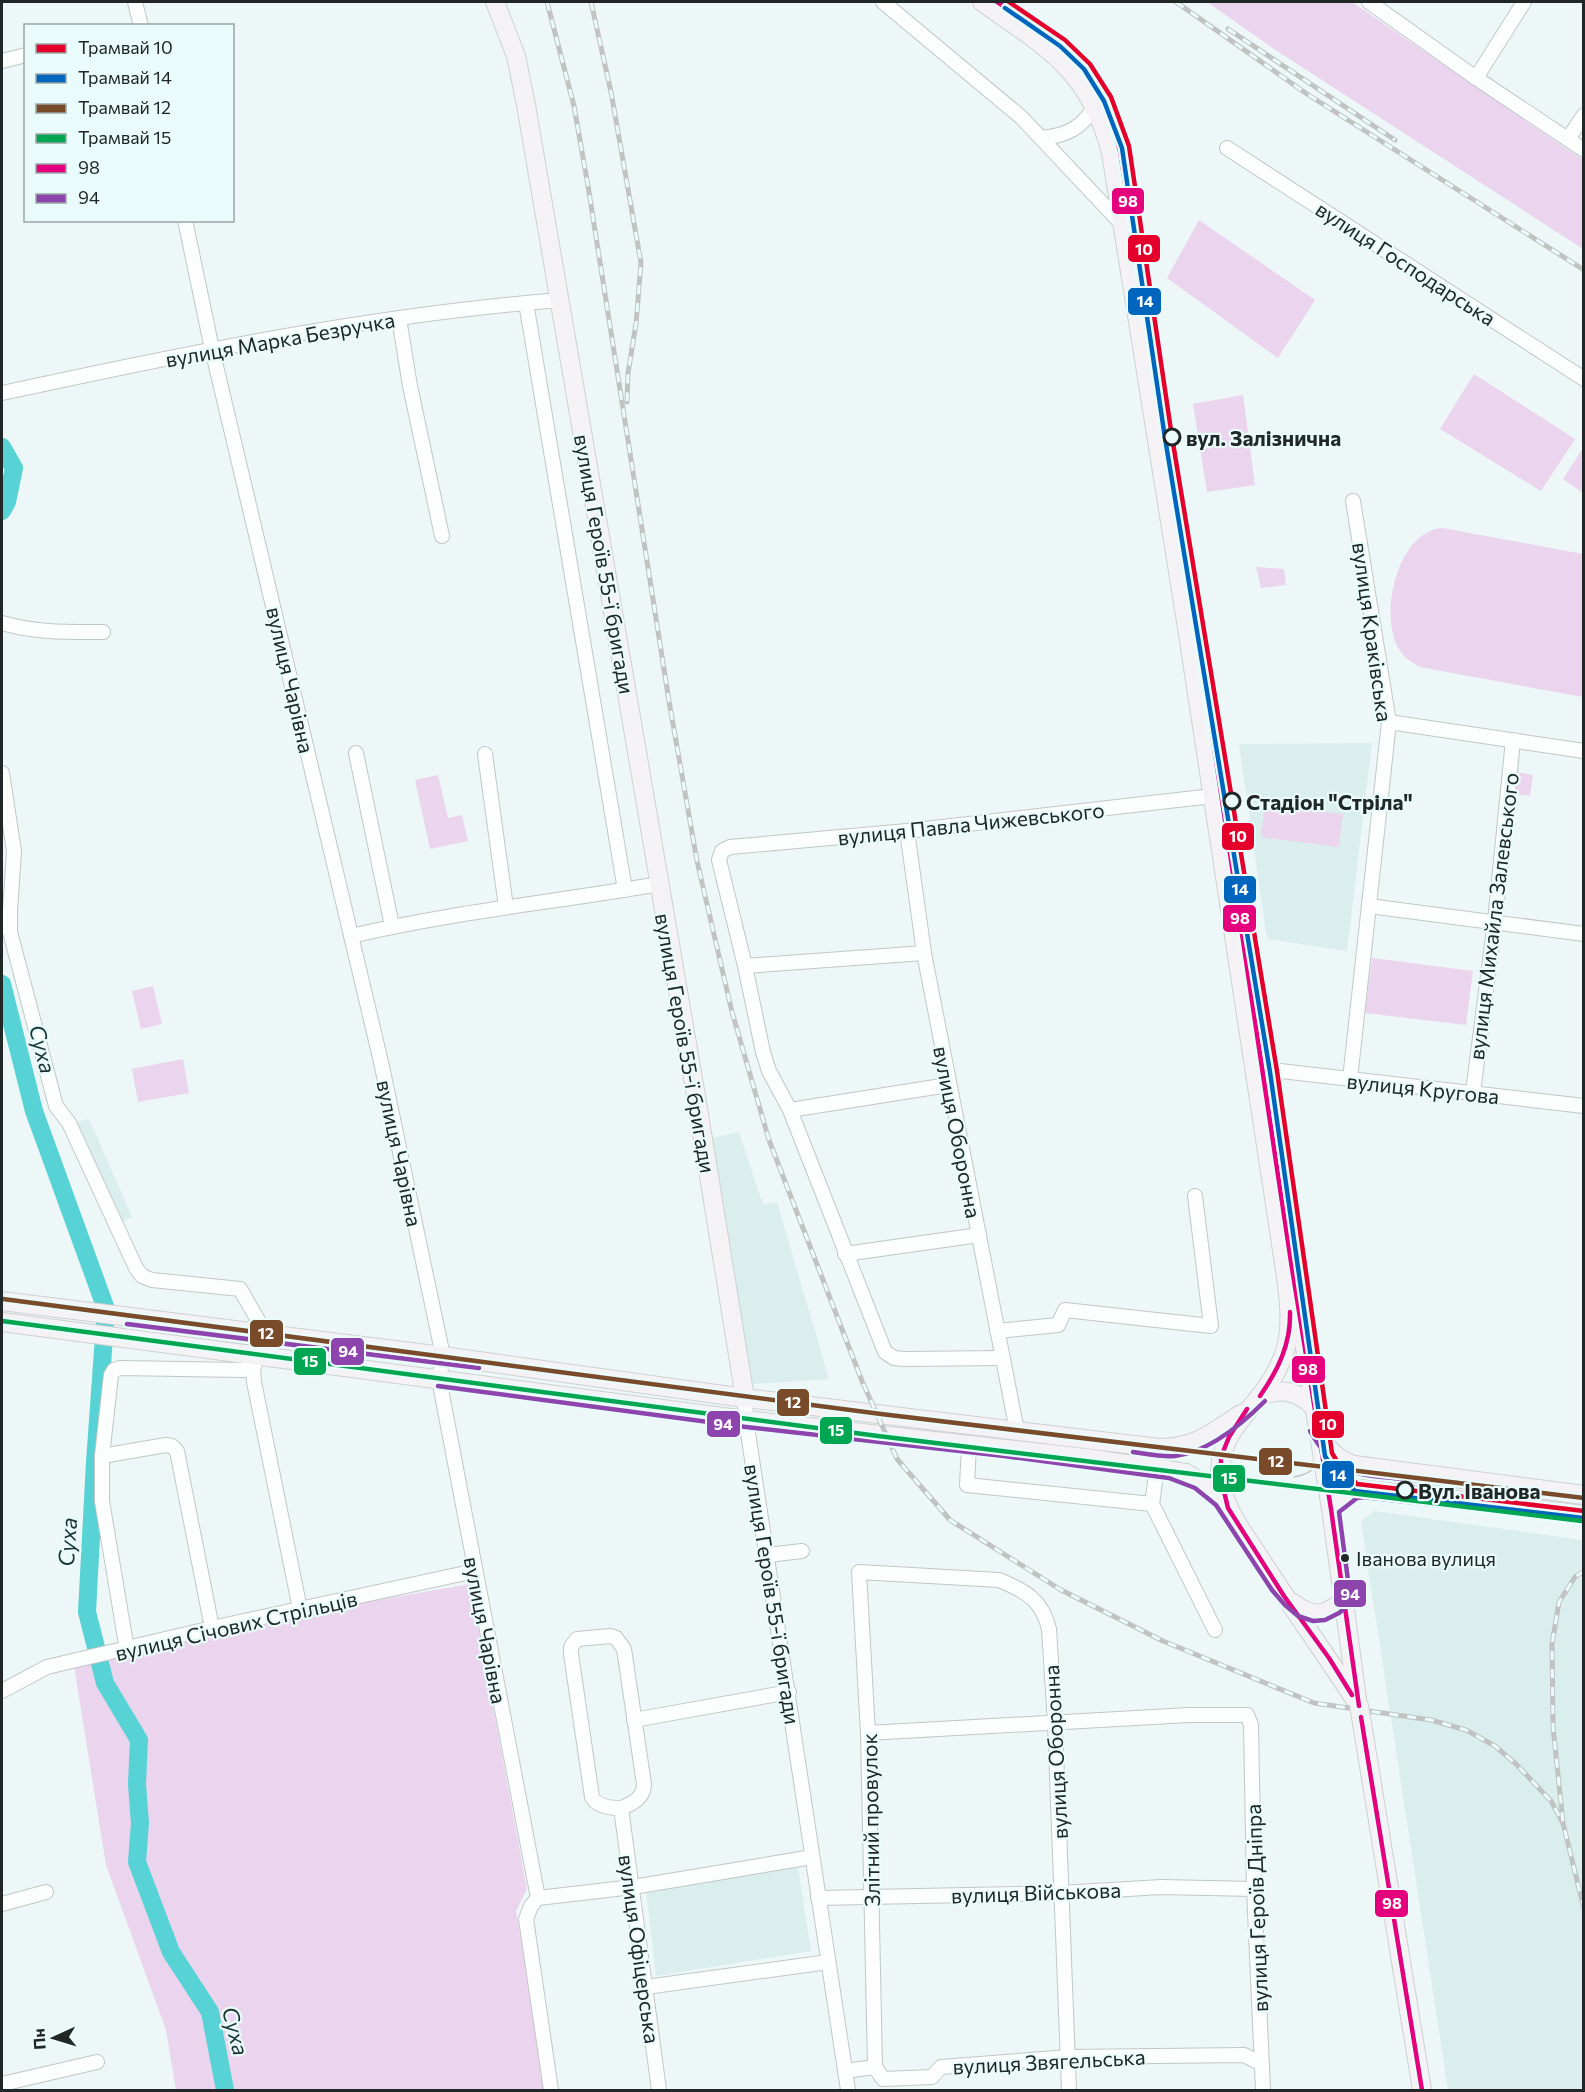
<svg xmlns="http://www.w3.org/2000/svg" width="1585" height="2092" viewBox="0 0 1585 2092" font-family="Commissioner,sans-serif">
<style>
.built{fill:#daeeee}
.green{fill:#ebd4ed}
.lines{fill:none;stroke-linecap:round;stroke-linejoin:round}
.river{stroke:#57d2d5;stroke-width:18}
.minor-casing{stroke:#c0c7c7;stroke-width:16}
.major-casing{stroke:#ccd1d1;stroke-width:20}
.minor{stroke:#fcfefe;stroke-width:14}
.major{stroke:#f5f2f6;stroke-width:18}
.tram{stroke:#c1c3c3;stroke-width:1.5}
.rail-casing{stroke:#c1c3c3;stroke-width:5}
.rail{stroke:#e9fbfb;stroke-width:3;stroke-dasharray:9;stroke-linecap:butt}
.major-bridge-casing{stroke:#ccd1d1;stroke-width:20;stroke-linecap:butt}
.major-bridge{stroke:#f5f2f6;stroke-width:18}
.bus-1-casing{stroke:#e9fbfb;stroke-width:9}
.bus-2-casing{stroke:#e9fbfb;stroke-width:9}
.bus-1{stroke:#e5007d;stroke-width:4.5}
.bus-2{stroke:#8e44ad;stroke-width:4.5}
.tram-1-casing{stroke:#e9fbfb;stroke-width:9}
.tram-2-casing{stroke:#e9fbfb;stroke-width:9}
.tram-3-casing{stroke:#e9fbfb;stroke-width:9}
.tram-4-casing{stroke:#e9fbfb;stroke-width:9}
.tram-1{stroke:#e4002b;stroke-width:4.5}
.tram-2{stroke:#0065bd;stroke-width:4.5}
.tram-3{stroke:#7a4b2a;stroke-width:4.5}
.tram-4{stroke:#00a651;stroke-width:4.5}
.stop-dot{fill:#e9fbfb;stroke:#212727;stroke-width:3}
.bus-dot{fill:#212727;stroke:#e9fbfb;stroke-width:2}
.labels{text-anchor:middle;dominant-baseline:central;stroke-width:4.5;stroke-linejoin:round;paint-order:stroke}
.bus-label{font-size:20px;fill:#212727;stroke:#e9fbfb;text-anchor:start}
.street-label{font-size:21px;fill:#212727;stroke:#e9fbfb}
.stop-label{font-size:21px;font-weight:bold;fill:#212727;stroke:#e9fbfb;text-anchor:start}
.water-label{font-size:22px;font-style:italic;fill:#1b3434;stroke:#e9fbfb}
.line-badge{stroke:#e9fbfb;stroke-width:2}
.badge-label{font-size:16px;text-anchor:middle;font-weight:bold;fill:#fff}
</style>
<rect width="100%" height="100%" fill="#edf7f7"/>
<g class="built">
<polygon points="1372,743 1347,951 1267,939 1239,744"/>
<polygon points="89,1119 132,1217 115,1226 69,1123"/>
<polygon points="739,1132 763,1205 777,1202 829,1379 753,1384 706,1139"/>
<polygon points="1374,1511 1583,1540 1583,2090 1448,2090 1361,1522"/>
<polygon points="798,1867 811,1951 656,1976 646,1891"/>
</g>
<g class="green">
<polygon points="1207,2 1352,2 1583,160 1583,249 1274,49"/>
<polygon points="1199,220 1315,300 1278,358 1167,278"/>
<polygon points="1474,374 1575,439 1541,491 1440,429"/>
<polygon points="1243,395 1255,485 1207,492 1193,404"/>
<polygon points="1583,448 1583,493 1563,479"/>
<path d="M 1443,528 L 1583,554 L 1583,697 L 1420,667 C 1411,662 1404,658 1399,649 C 1378,615 1398,530 1443,528 Z"/>
<polygon points="1256,567 1284,569 1286,585 1261,588"/>
<polygon points="1515,772 1533,775 1530,796 1513,794"/>
<polygon points="438,775 448,818 462,815 468,841 430,849 415,780"/>
<polygon points="1265,805 1343,814 1339,847 1261,837"/>
<polygon points="1372,958 1473,971 1466,1025 1365,1013"/>
<polygon points="153,986 162,1024 141,1029 132,991"/>
<polygon points="183,1059 189,1093 138,1102 132,1069"/>
<polygon points="470,1584 527,1889 516,1911 547,2090 176,2090 166,2030 106,1865 74,1666 302,1613"/>
</g>
<g class="lines">
<g class="river">
<polyline points="2,447 14,468 7,502 2,511"/>
<polyline points="2,984 34,1111 106,1309 95,1462 87,1612 105,1683 139,1740 137,1784 140,1823 137,1862 171,1952 210,2012 225,2090"/>
</g>
<g class="minor-casing">
<g id="minor">
<polyline points="135,2 141,26"/>
<polyline points="883,2 1021,117 1134,237"/>
<polyline points="1369,2 1476,78 1584,150"/>
<polyline points="2,61 26,55"/>
<polyline points="1476,78 1524,2"/>
<path d="M 1041,138 C 1066,136 1082,128 1095,106"/>
<polyline points="1568,139 1584,115"/>
<polyline points="1227,148 1584,379"/>
<polyline points="185,220 212,349 381,1062 443,1356 439,1379 538,1898"/>
<polyline points="526,303 625,890"/>
<polyline points="399,318 410,386 442,536"/>
<path d="M 2,393 C 186,353 371,315 560,300"/>
<path d="M 2,623 C 36,633 68,632 103,632"/>
<polyline points="1389,722 1584,751"/>
<polyline points="356,753 392,926"/>
<polyline points="485,754 506,907"/>
<polyline points="2,773 14,851 10,911 10,932 56,1106 69,1123 136,1268 142,1276 152,1280 240,1289 266,1334"/>
<polyline points="907,831 924,953 1017,1431"/>
<polyline points="1369,906 1584,934"/>
<path d="M 351,936 C 452,912 556,902 659,884"/>
<polyline points="745,966 924,953"/>
<polyline points="1263,1069 1584,1106"/>
<polyline points="1350,1079 1389,722 1353,501"/>
<polyline points="1473,1092 1495,921 1513,740"/>
<polyline points="790,1110 948,1085"/>
<polyline points="845,1254 979,1235"/>
<polyline points="997,1331 1058,1325 1065,1310 1211,1326 1195,1196"/>
<polyline points="1002,1358 905,1359 894,1358 885,1352 790,1110 769,1071 763,1052 745,966 719,860 722,851 730,847 907,831 1221,795"/>
<polyline points="256,1361 253,1369 254,1382 300,1609"/>
<polyline points="745,1398 746,1420 848,2090"/>
<polyline points="969,1446 967,1485 1152,1504 1157,1468"/>
<polyline points="102,1456 166,1445 172,1446 177,1451 212,1628"/>
<polyline points="1152,1504 1215,1630"/>
<polyline points="768,1555 802,1551"/>
<path d="M 611,1636 L 616,1638 L 624,1649 L 644,1784 C 644,1797 633,1804 621,1808 C 611,1808 597,1807 592,1797 L 571,1654 L 571,1647 L 577,1639 Z"/>
<polyline points="127,1650 102,1501 102,1456 111,1375 114,1370 120,1368 242,1370 253,1369"/>
<polyline points="2,1691 47,1667 212,1628 475,1571"/>
<polyline points="634,1720 789,1692"/>
<polyline points="868,1733 1189,1715 1247,1715 1251,1725 1254,1889 1263,2090"/>
<polyline points="621,1808 659,2090"/>
<polyline points="538,1898 633,1887 812,1857"/>
<polyline points="538,1898 531,1906 526,1919 551,2090"/>
<polyline points="818,1898 1061,1893 1161,1887 1254,1889"/>
<polyline points="2,1904 46,1892"/>
<polyline points="646,1987 828,1962"/>
<path d="M 875,2067 L 868,1733 L 859,1572 L 999,1580 C 1026,1591 1042,1600 1049,1629 L 1055,1724 L 1069,2090"/>
<polyline points="845,2071 875,2067 883,2079 932,2077 941,2067 1068,2057 1244,2055 1262,2064"/>
<polyline points="2,2084 97,2062"/>
</g>
</g>
<g class="major-casing">
<g id="major">
<polyline points="495,2 516,56 526,105 696,1096 745,1398"/>
<path d="M 982,2 C 1047,48 1090,70 1111,153 L 1187,628 L 1285,1270 C 1292,1323 1295,1350 1261,1395 C 1246,1414 1228,1431 1222,1455 C 1218,1471 1222,1494 1229,1508 C 1237,1526 1250,1542 1260,1558 C 1292,1608 1327,1656 1359,1706"/>
<path d="M 2,1301 L 443,1356 L 745,1398 L 1159,1448 C 1196,1448 1211,1433 1241,1414"/>
<polyline points="1299,1310 1331,1509 1357,1698"/>
<polyline points="2,1322 746,1420 1086,1458 1160,1469 1186,1473 1194,1478 1227,1507"/>
<path d="M 1260,1396 C 1283,1388 1296,1390 1314,1407"/>
<path d="M 1321,1436 C 1329,1452 1338,1459 1354,1465 L 1584,1495"/>
<polyline points="1331,1509 1354,1491 1364,1489 1584,1515"/>
<path d="M 1293,1603 C 1315,1619 1324,1616 1344,1600"/>
<polyline points="1361,1717 1422,2090"/>
</g>
</g>
<use href="#minor" class="minor"/>
<use href="#major" class="major"/>
<path class="tram" d="M 1294,1477 C 1319,1473 1329,1454 1332,1430"/>
<g class="rail-casing">
<g id="rail">
<polyline points="547,2 574,106 588,186 669,701 697,861 732,1012 769,1140 862,1381 897,1459 950,1520 1061,1590 1163,1641 1314,1703 1431,1720 1466,1730 1495,1746 1516,1764 1551,1801 1563,1823"/>
<polyline points="591,2 611,92 641,263 636,324 628,373 627,402"/>
<polyline points="1176,2 1307,94 1584,270"/>
<polyline points="1228,29 1395,140"/>
<polyline points="1584,1571 1575,1577 1559,1602 1552,1644 1553,1726 1563,1823 1584,1909"/>
</g>
</g>
<use href="#rail" class="rail"/>
<g class="major-bridge-casing">
<polyline id="major-bridge" points="1359,1706 1361,1717"/>
</g>
<use href="#major-bridge" class="major-bridge"/>
<g class="bus-1-casing">
<g id="bus-1">
<path d="M 997,2 C 1036,29 1080,55 1102,98 C 1111,115 1115,133 1120,151 L 1209,713 L 1291,1262 L 1331,1509 L 1359,1706"/>
<path d="M 1260,1396 C 1278,1370 1291,1344 1290,1312"/>
<polyline points="1247,1409 1229,1437 1221,1457 1221,1479 1228,1508 1284,1596 1329,1658 1352,1695"/>
<polyline points="1361,1717 1422,2090"/>
</g>
</g>
<g class="bus-2-casing">
<g id="bus-2">
<polyline points="127,1324 479,1368"/>
<polyline points="438,1386 746,1427 1004,1456 1169,1478 1195,1488 1216,1505 1272,1590 1285,1605 1298,1616 1313,1621 1325,1620 1339,1613 1351,1603 1339,1512 1357,1498 1364,1497 1583,1522"/>
<path d="M 1310,1431 C 1336,1476 1355,1474 1402,1479"/>
<path d="M 1133,1452 C 1147,1454 1161,1457 1175,1456 C 1209,1452 1241,1425 1265,1401"/>
</g>
</g>
<use href="#bus-1" class="bus-1"/>
<use href="#bus-2" class="bus-2"/>
<g class="tram-1-casing">
<polyline id="tram-1" points="1009,2 1065,40 1090,64 1111,97 1129,146 1172,437 1277,1071 1332,1453 1340,1466 1357,1484 1584,1511"/>
</g>
<g class="tram-2-casing">
<polyline id="tram-2" points="1005,8 1060,46 1084,69 1104,101 1122,148 1165,438 1270,1072 1325,1456 1334,1471 1355,1491 1583,1518"/>
</g>
<g class="tram-3-casing">
<polyline id="tram-3" points="3,1299 881,1414 1584,1498"/>
</g>
<g class="tram-4-casing">
<polyline id="tram-4" points="2,1321 878,1436 1582,1521"/>
</g>
<use href="#tram-1" class="tram-1"/>
<use href="#tram-2" class="tram-2"/>
<use href="#tram-3" class="tram-3"/>
<use href="#tram-4" class="tram-4"/>
</g>
<g class="stop-dot">
<circle cx="1172" cy="437" r="8"/>
<circle cx="1232" cy="801" r="8"/>
<circle cx="1405" cy="1490" r="8"/>
</g>
<circle class="bus-dot" cx="1345" cy="1558" r="5"/>
<g class="labels">
<g class="bus-label">
<text x="1356" y="1558">Іванова вулиця</text>
</g>
<g class="street-label">
<text transform="translate(1406 263) rotate(33)">вулиця Господарська</text>
<text transform="translate(280 339) rotate(-10)">вулиця Марка Безручка</text>
<text transform="translate(605 564) rotate(80)">вулиця Героїв 55-ї бригади</text>
<text transform="translate(1373 632) rotate(82)">вулиця Краківська</text>
<text transform="translate(291 680) rotate(77)">вулиця Чарівна</text>
<text transform="translate(971 823) rotate(-6)">вулиця Павла Чижевського</text>
<text transform="translate(1493 916) rotate(-83)">вулиця Михайла Залевського</text>
<text transform="translate(686 1043) rotate(80)">вулиця Героїв 55-ї бригади</text>
<text transform="translate(1423 1088) rotate(6)">вулиця Кругова</text>
<text transform="translate(958 1132) rotate(79)">вулиця Оборонна</text>
<text transform="translate(400 1153) rotate(78)">вулиця Чарівна</text>
<text transform="translate(773 1594) rotate(81)">вулиця Героїв 55-ї бригади</text>
<text transform="translate(236 1625) rotate(-13)">вулиця Січових Стрільців</text>
<text transform="translate(486 1630) rotate(79)">вулиця Чарівна</text>
<text transform="translate(1055 1752) rotate(-93)">вулиця Оборонна</text>
<text transform="translate(870 1820) rotate(-91)">Злітний провулок</text>
<text transform="translate(1036 1892) rotate(-2)">вулиця Військова</text>
<text transform="translate(1256 1908) rotate(-92)">вулиця Героїв Дніпра</text>
<text transform="translate(640 1949) rotate(82)">вулиця Офіцерська</text>
<text transform="translate(1049 2061) rotate(-3)">вулиця Звягельська</text>
</g>
<g class="stop-label">
<text x="1186" y="437">вул. Залізнична</text>
<text x="1246" y="801">Стадіон "Стріла"</text>
<text x="1418" y="1490">Вул. Іванова</text>
</g>
<g class="water-label">
<text transform="translate(43 1049) rotate(76)">Суха</text>
<text transform="translate(67 1542) rotate(-86)">Суха</text>
<text transform="translate(236 2031) rotate(76)">Суха</text>
</g>
</g>
<g class="line-badge">
<rect x="1111" y="187" width="34" height="28" rx="6" fill="#e5007d"/>
<rect x="1127" y="234" width="34" height="29" rx="6" fill="#e4002b"/>
<rect x="1127" y="287" width="35" height="29" rx="6" fill="#0065bd"/>
<rect x="1221" y="822" width="34" height="29" rx="6" fill="#e4002b"/>
<rect x="1223" y="875" width="34" height="29" rx="6" fill="#0065bd"/>
<rect x="1222" y="904" width="35" height="29" rx="6" fill="#e5007d"/>
<rect x="249" y="1319" width="35" height="29" rx="6" fill="#7a4b2a"/>
<rect x="330" y="1337" width="35" height="29" rx="6" fill="#8e44ad"/>
<rect x="293" y="1347" width="34" height="29" rx="6" fill="#00a651"/>
<rect x="1291" y="1355" width="35" height="29" rx="6" fill="#e5007d"/>
<rect x="776" y="1388" width="34" height="29" rx="6" fill="#7a4b2a"/>
<rect x="706" y="1410" width="35" height="28" rx="6" fill="#8e44ad"/>
<rect x="1311" y="1410" width="34" height="29" rx="6" fill="#e4002b"/>
<rect x="819" y="1416" width="34" height="29" rx="6" fill="#00a651"/>
<rect x="1258" y="1447" width="35" height="29" rx="6" fill="#7a4b2a"/>
<rect x="1321" y="1460" width="34" height="29" rx="6" fill="#0065bd"/>
<rect x="1212" y="1464" width="34" height="29" rx="6" fill="#00a651"/>
<rect x="1333" y="1579" width="34" height="29" rx="6" fill="#8e44ad"/>
<rect x="1374" y="1889" width="35" height="29" rx="6" fill="#e5007d"/>
</g>
<g class="badge-label">
<text x="1128" y="207">98</text>
<text x="1144" y="255">10</text>
<text x="1145" y="307">14</text>
<text x="1238" y="842">10</text>
<text x="1240" y="895">14</text>
<text x="1240" y="924">98</text>
<text x="266" y="1339">12</text>
<text x="348" y="1357">94</text>
<text x="310" y="1367">15</text>
<text x="1308" y="1375">98</text>
<text x="793" y="1408">12</text>
<text x="723" y="1430">94</text>
<text x="1328" y="1430">10</text>
<text x="836" y="1436">15</text>
<text x="1276" y="1467">12</text>
<text x="1338" y="1481">14</text>
<text x="1229" y="1484">15</text>
<text x="1350" y="1600">94</text>
<text x="1392" y="1909">98</text>
</g>
<rect width="1585" height="2092" fill="none" stroke="#212727" stroke-width="6"/>
<rect x="24" y="24" width="210" height="198" fill="#e9fbfb" stroke="#99a6a6" stroke-width="1.5"/>
<rect x="36" y="44" width="30" height="9" fill="#e4002b" stroke="#99a6a6" stroke-width="1.5"/>
<text x="78" y="54" font-size="18" fill="#212727">Трамвай 10</text>
<rect x="36" y="74" width="30" height="9" fill="#0065bd" stroke="#99a6a6" stroke-width="1.5"/>
<text x="78" y="84" font-size="18" fill="#212727">Трамвай 14</text>
<rect x="36" y="104" width="30" height="9" fill="#7a4b2a" stroke="#99a6a6" stroke-width="1.5"/>
<text x="78" y="114" font-size="18" fill="#212727">Трамвай 12</text>
<rect x="36" y="134" width="30" height="9" fill="#00a651" stroke="#99a6a6" stroke-width="1.5"/>
<text x="78" y="144" font-size="18" fill="#212727">Трамвай 15</text>
<rect x="36" y="164" width="30" height="9" fill="#e5007d" stroke="#99a6a6" stroke-width="1.5"/>
<text x="78" y="174" font-size="18" fill="#212727">98</text>
<rect x="36" y="194" width="30" height="9" fill="#8e44ad" stroke="#99a6a6" stroke-width="1.5"/>
<text x="78" y="204" font-size="18" fill="#212727">94</text>
<g transform="translate(54 2038) rotate(266)" stroke="#e9fbfb" stroke-width="4.5" paint-order="stroke">
<path d="M0-4.5L10 22L0 15L-10 22Z" fill="#212727"/>
<text y="-9" font-size="16" font-weight="bold" text-anchor="middle" fill="#212727">Пн</text>
</g>
</svg>
